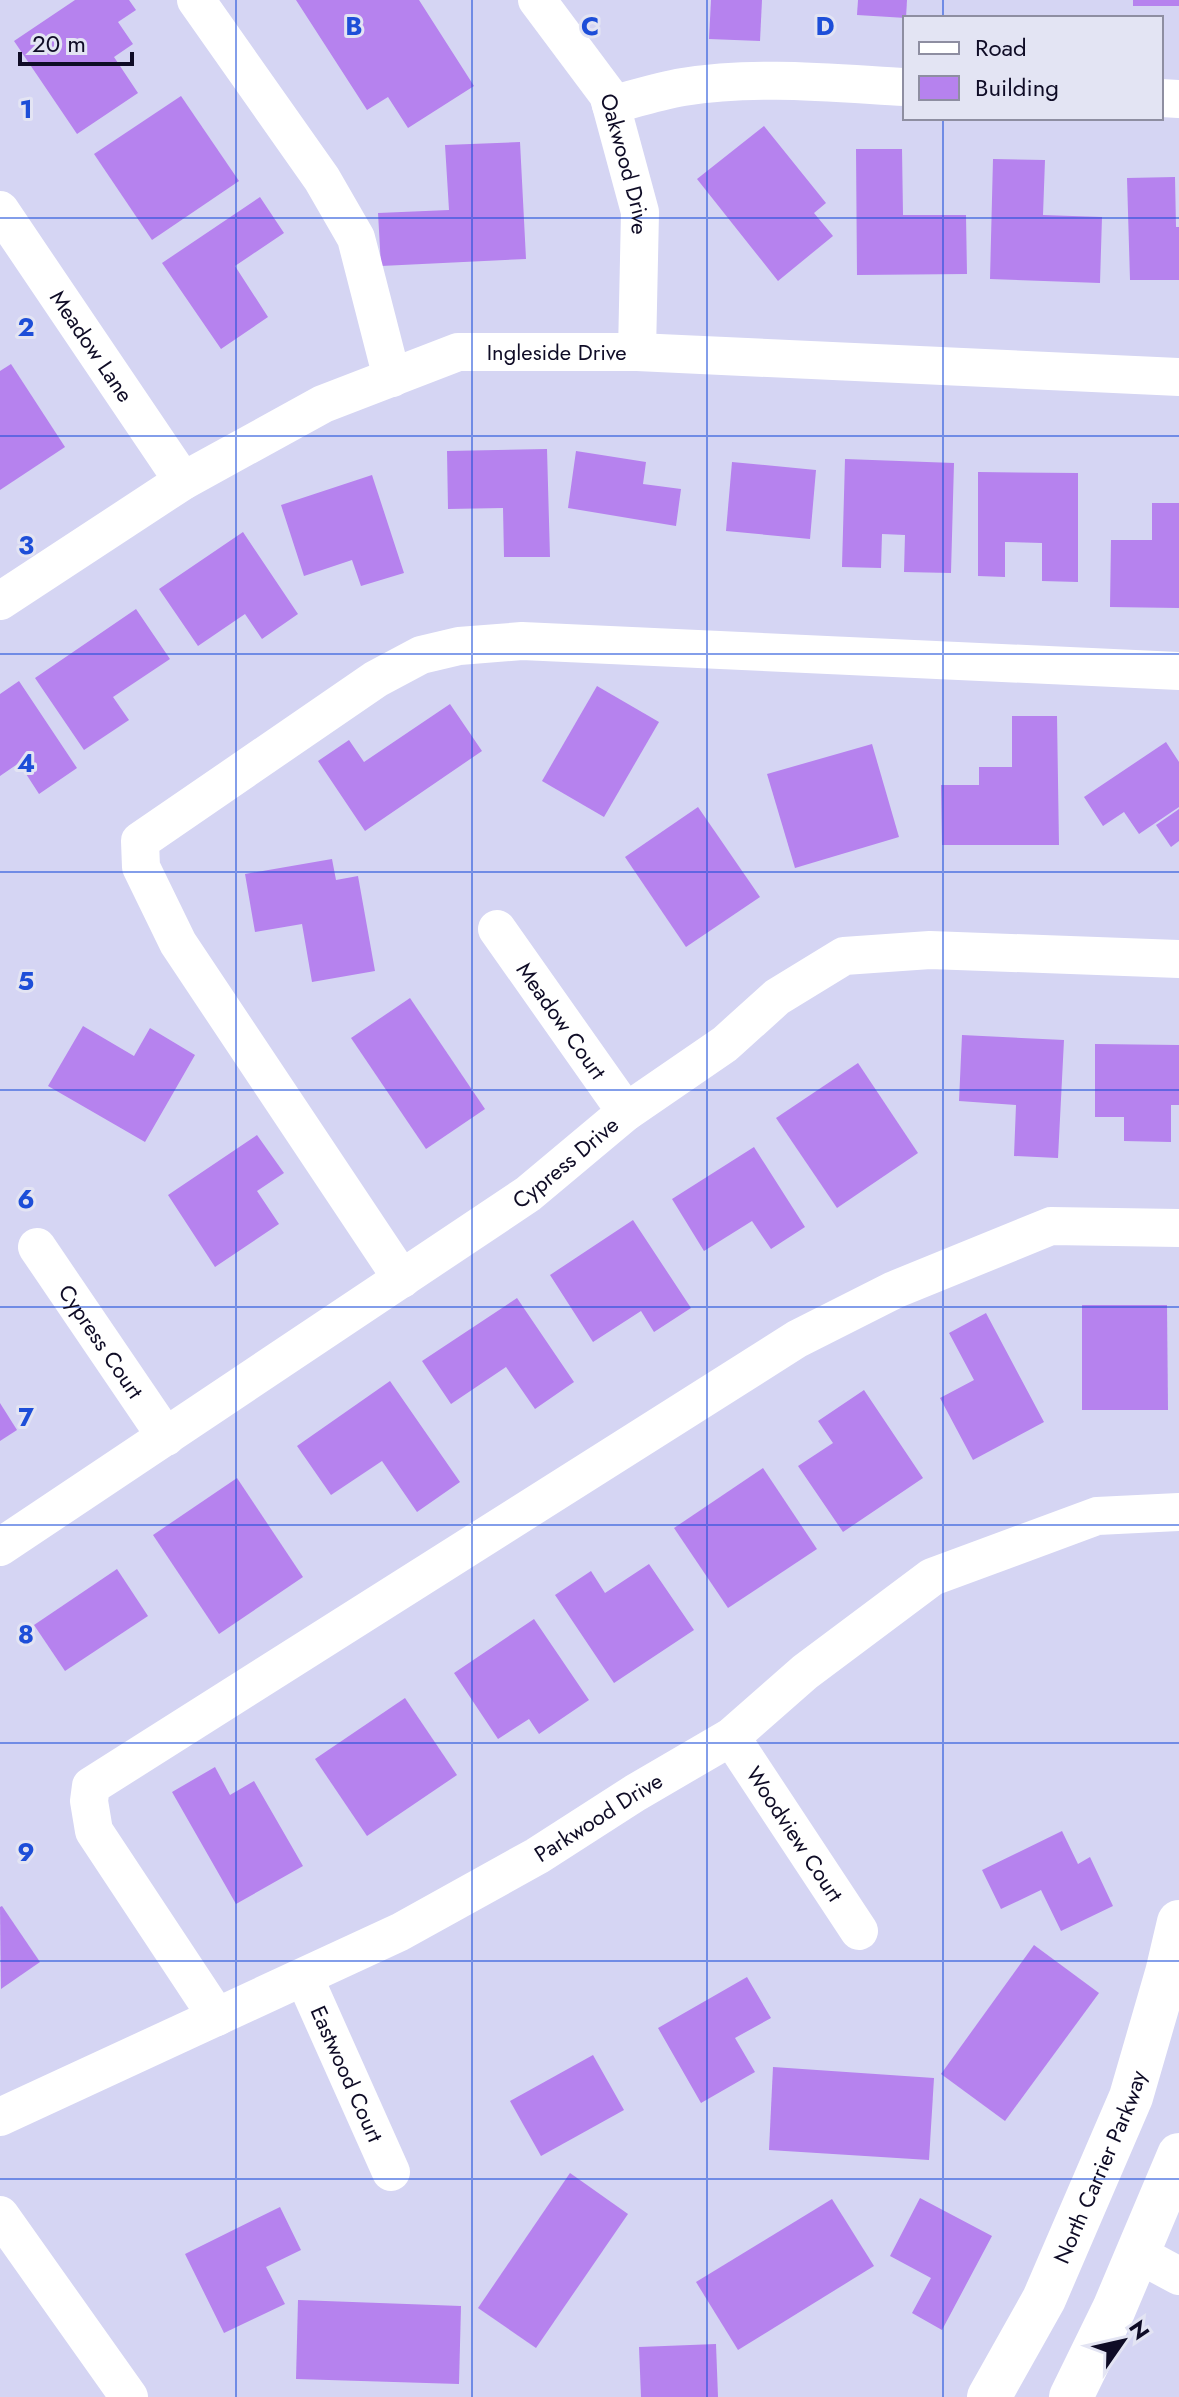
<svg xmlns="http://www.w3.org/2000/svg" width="1179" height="2397" viewBox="0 0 1179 2397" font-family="Jost,sans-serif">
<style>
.building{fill:#b682ee}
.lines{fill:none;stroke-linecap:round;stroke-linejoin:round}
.minor{stroke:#fff;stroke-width:38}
.major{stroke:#fff;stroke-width:44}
.grid{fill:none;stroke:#1d4ed8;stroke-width:2;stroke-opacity:0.55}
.labels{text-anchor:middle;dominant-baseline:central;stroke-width:6;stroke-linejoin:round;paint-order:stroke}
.street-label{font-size:22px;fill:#0f0c26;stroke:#e3e4f3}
.grid-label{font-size:26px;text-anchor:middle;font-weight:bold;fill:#1d4ed8;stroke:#e3e4f3;stroke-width:6;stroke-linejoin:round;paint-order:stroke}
</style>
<rect width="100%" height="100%" fill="#d5d5f3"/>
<g class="building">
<polygon points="75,0 129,0 136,10 118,22 133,44 114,57 138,93 77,134 14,41"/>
<polygon points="296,0 419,0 474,86 408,128 388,97 367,110"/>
<polygon points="711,0 762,0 760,41 709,39"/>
<polygon points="858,0 907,0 906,18 857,15"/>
<rect x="1133" y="0" width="46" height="6"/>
<polygon points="181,96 239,181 152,240 94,154"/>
<polygon points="764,126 826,203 814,213 833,236 778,281 697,179"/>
<polygon points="520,142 526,259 381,266 378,213 449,210 445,145"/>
<polygon points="856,149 902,149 903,215 966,215 967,274 857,275"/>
<polygon points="993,159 1045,160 1043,215 1102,217 1100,283 990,279"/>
<polygon points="1175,177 1176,227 1179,227 1179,280 1130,280 1127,178"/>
<polygon points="260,197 284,233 235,266 268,317 221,349 162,263"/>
<polygon points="11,364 65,447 0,490 0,371"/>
<polygon points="547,449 550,557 504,557 503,508 448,509 447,451"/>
<polygon points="576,451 646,462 643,484 681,489 676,526 568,508"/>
<polygon points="845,459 954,463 951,573 904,572 905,535 882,534 881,568 842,567"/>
<polygon points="732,462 816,470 810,539 726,531"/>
<polygon points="978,472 1078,473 1078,582 1042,581 1042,543 1005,542 1005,577 978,576"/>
<polygon points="372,475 404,573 361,586 352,560 304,576 281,505"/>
<polygon points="1152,503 1179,503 1179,608 1110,607 1111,540 1152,540"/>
<polygon points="243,532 298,614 262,639 245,614 198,646 159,589"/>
<polygon points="136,609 170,659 113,697 129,720 84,750 35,678"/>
<polygon points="19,681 77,768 39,794 19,763 0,776 0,694"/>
<polygon points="597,686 659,722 604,817 542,781"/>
<polygon points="450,704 482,751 365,831 318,761 349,740 364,762"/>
<polygon points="1012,716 1057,716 1059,845 942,845 941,785 979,785 979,767 1012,767"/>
<polygon points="1166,742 1179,762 1179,807 1139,834 1124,812 1103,826 1084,797"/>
<polygon points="872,744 899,837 795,868 767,774"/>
<polygon points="698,807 760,897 686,947 625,857"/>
<polygon points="1179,809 1179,841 1171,847 1156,825"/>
<polygon points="332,859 336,880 358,876 375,971 312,982 302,924 255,932 245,874"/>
<polygon points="410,998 485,1109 426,1149 351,1038"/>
<polygon points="83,1026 134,1056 150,1028 195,1055 145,1142 48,1086"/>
<polygon points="962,1035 1064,1040 1058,1158 1014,1156 1016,1105 959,1101"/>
<polygon points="1095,1044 1179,1045 1179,1105 1171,1105 1171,1142 1124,1141 1124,1117 1095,1117"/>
<polygon points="858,1063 918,1153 837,1208 776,1118"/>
<polygon points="257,1135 284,1173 257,1191 279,1224 215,1267 168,1195"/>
<polygon points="754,1147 805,1227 771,1249 752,1221 704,1251 672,1199"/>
<polygon points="633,1220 691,1308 654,1332 641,1311 593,1342 550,1275"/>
<polygon points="517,1298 574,1382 535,1409 506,1367 451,1404 422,1361"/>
<polygon points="1082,1305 1167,1305 1168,1410 1082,1410"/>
<polygon points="986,1313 1044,1422 973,1460 940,1398 974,1380 949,1333"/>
<polygon points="390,1381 460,1482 417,1512 382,1461 331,1495 297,1446"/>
<polygon points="864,1390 923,1478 843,1532 798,1466 833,1443 818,1421"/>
<polygon points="0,1403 17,1430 0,1441"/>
<polygon points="763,1468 817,1549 728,1608 674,1528"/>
<polygon points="237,1478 303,1577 219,1634 153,1535"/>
<polygon points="649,1564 694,1630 614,1683 555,1595 591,1571 605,1593"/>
<polygon points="117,1569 148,1616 65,1671 34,1625"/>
<polygon points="534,1619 589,1700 539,1734 529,1719 498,1739 454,1673"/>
<polygon points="405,1698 457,1775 367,1836 315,1759"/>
<polygon points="215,1767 230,1795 254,1781 303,1866 236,1904 172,1792"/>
<polygon points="1062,1831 1078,1864 1090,1857 1113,1906 1061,1931 1041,1890 1001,1909 982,1870"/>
<polygon points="2,1906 40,1962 1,1989 0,1907"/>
<polygon points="1034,1945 1099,1993 1005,2121 941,2074"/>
<polygon points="747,1977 771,2018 735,2038 755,2072 701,2103 658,2028"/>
<polygon points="593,2055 624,2110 541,2156 510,2101"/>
<polygon points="773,2067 934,2078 929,2160 769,2150"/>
<polygon points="570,2173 628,2214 536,2348 478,2308"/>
<polygon points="920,2198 992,2236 942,2330 912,2313 931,2278 890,2256"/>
<polygon points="832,2199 874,2266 738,2350 696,2282"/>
<polygon points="280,2207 301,2250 266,2267 285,2304 224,2333 185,2254"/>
<polygon points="298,2300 461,2306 459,2384 296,2379"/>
<polygon points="716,2344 718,2397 641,2397 639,2347"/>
</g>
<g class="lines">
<g class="minor">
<polyline points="196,0 322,179 356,238 392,378"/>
<path id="s1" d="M 537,0 L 608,95 L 611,105 L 640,212 L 637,352"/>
<polyline points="1161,98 1179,99"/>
<path d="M 611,105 C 634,99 659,91 683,87 C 755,75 833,83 905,87"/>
<path id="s2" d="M 0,210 L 183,481"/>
<path id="s3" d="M 0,601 L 183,481 L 323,404 L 458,352 L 637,352 L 1179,377"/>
<path id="s4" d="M 497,929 L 626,1112"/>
<path id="s5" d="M 37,1247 L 166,1437"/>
<polyline points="402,1279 178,943 141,867 140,841 376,679 421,655 459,646 522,641 1179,671"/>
<path id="s6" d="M 0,1547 L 528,1194 L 626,1112 L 725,1044 L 777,997 L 844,956 L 930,950 L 1179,959"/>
<path id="s7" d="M 731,1737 L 859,1931"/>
<path id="s8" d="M 304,1977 L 391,2172"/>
<polyline points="217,2017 94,1831 89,1801 91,1786 797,1339 894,1290 1051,1226 1179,1228"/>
<path id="s9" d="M 0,2117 L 400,1932 L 537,1856 L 635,1793 L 731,1737 L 805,1672 L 932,1577 L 1097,1516 L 1179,1512"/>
<polyline points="0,2215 129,2397"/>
<polyline points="1138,2254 1179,2276"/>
</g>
<g class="major">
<path id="s10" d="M 989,2397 L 1044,2299 L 1131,2097 L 1167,1973 L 1179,1922"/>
<polyline points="1071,2397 1114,2309 1179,2155"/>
</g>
</g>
<path class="grid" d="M 236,0 L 236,2397M 472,0 L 472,2397M 707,0 L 707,2397M 943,0 L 943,18M 943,118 L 943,2397M 0,218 L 1179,218M 0,436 L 1179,436M 0,654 L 1179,654M 0,872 L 1179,872M 0,1090 L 1179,1090M 0,1307 L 1179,1307M 0,1525 L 1179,1525M 0,1743 L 1179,1743M 0,1961 L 1179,1961M 0,2179 L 1179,2179"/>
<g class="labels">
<g class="street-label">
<text stroke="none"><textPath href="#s1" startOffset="190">Oakwood Drive</textPath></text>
<text stroke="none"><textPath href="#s2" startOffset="164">Meadow Lane</textPath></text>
<text stroke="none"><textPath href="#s3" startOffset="622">Ingleside Drive</textPath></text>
<text stroke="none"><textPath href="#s4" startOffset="112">Meadow Court</textPath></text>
<text stroke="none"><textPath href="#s6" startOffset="684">Cypress Drive</textPath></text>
<text stroke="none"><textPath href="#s5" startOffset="114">Cypress Court</textPath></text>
<text stroke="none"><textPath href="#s9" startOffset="670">Parkwood Drive</textPath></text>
<text stroke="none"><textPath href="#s7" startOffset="116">Woodview Court</textPath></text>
<text stroke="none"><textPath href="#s8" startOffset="106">Eastwood Court</textPath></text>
<text stroke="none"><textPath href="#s10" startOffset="256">North Carrier Parkway</textPath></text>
</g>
</g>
<g class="grid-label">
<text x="354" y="35">B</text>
<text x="590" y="35">C</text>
<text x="825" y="35">D</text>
<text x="26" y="118">1</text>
<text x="26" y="336">2</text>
<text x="26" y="554">3</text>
<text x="26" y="772">4</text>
<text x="26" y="990">5</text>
<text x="26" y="1208">6</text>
<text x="26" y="1426">7</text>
<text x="26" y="1643">8</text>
<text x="26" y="1861">9</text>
</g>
<rect x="903" y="16" width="260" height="104" fill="#e3e4f3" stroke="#8e8ea1" stroke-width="2"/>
<rect x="919" y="42" width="40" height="12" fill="#ffffff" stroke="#8e8ea1" stroke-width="2"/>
<text x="975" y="56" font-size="24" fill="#0f0c26">Road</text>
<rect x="919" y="76" width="40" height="24" fill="#b682ee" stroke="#8e8ea1" stroke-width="2"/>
<text x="975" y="96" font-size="24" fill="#0f0c26">Building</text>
<g transform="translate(1123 2341) rotate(56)" stroke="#e3e4f3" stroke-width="6" paint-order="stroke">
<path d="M0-6L14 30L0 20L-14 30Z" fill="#0f0c26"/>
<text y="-12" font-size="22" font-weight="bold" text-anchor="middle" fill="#0f0c26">N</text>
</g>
<path d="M20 52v12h112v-12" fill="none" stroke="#0f0c26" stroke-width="4"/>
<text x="32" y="52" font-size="24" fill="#0f0c26" stroke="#e3e4f3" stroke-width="6" paint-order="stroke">20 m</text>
</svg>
